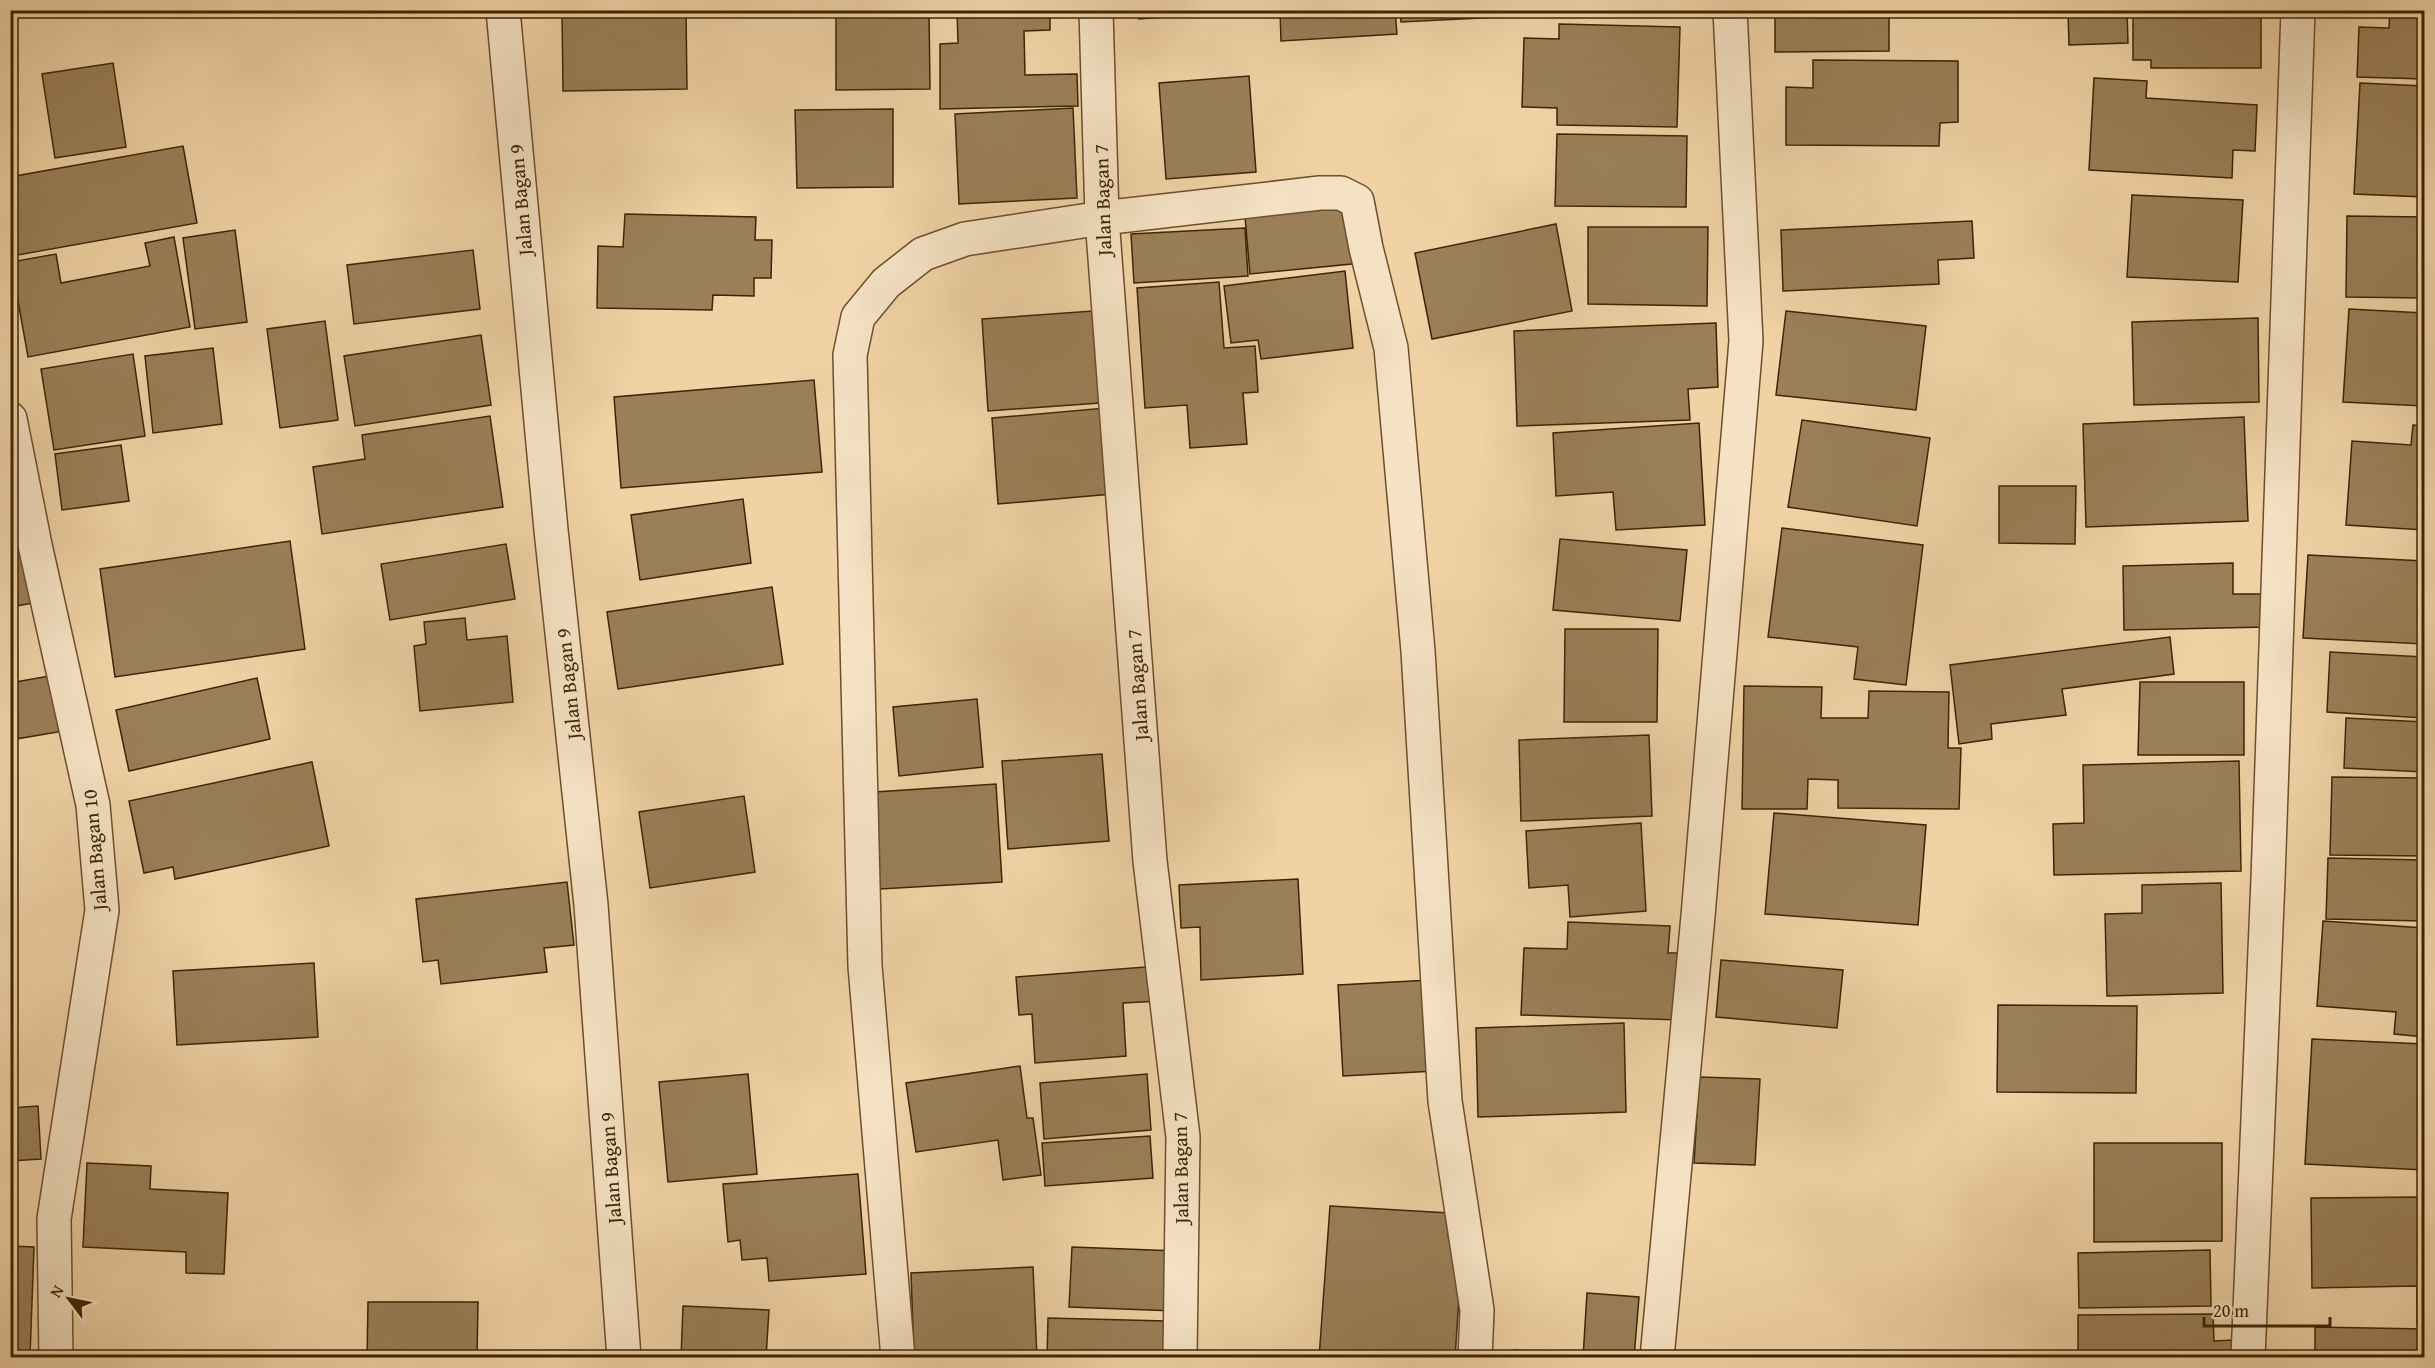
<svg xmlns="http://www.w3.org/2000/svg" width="2435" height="1368" viewBox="0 0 2435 1368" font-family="'Gentium Book Plus',serif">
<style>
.building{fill:#9a7f58;stroke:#3d2504;stroke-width:1.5}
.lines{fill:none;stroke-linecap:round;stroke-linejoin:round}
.minor-casing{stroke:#6a502c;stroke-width:36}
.minor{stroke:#f5e2c4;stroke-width:33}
.labels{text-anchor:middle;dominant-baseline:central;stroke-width:5;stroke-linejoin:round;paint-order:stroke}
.street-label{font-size:20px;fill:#3d2504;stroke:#f5e2c4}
</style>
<rect width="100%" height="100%" fill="#f0d2a5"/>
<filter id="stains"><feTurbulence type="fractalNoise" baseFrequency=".00333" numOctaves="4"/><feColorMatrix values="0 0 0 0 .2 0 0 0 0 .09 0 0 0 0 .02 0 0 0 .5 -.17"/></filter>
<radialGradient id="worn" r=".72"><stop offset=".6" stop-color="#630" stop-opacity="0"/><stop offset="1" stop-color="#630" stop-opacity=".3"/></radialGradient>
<g class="building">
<polygon points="836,10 929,10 930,89 836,90"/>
<polygon points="957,10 1050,10 1050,30 1024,31 1025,75 1077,74 1078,106 940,109 940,44 958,43"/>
<polygon points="1139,10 1263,10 1139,19"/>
<polygon points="1280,10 1395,10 1397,34 1281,41"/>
<polygon points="1400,10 1521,10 1521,16 1401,22"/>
<polygon points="1530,10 1698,10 1698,13 1530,17"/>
<polygon points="1775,10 1889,10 1889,51 1775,52"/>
<polygon points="2068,10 2127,10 2128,43 2069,45"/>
<polygon points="2133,10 2261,10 2261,68 2151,68 2151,60 2133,60"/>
<polygon points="2390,10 2424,10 2424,79 2357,77 2359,27 2389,28"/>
<polygon points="686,11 687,89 563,91 562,13"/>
<polygon points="1559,24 1680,27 1677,127 1557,125 1557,108 1522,107 1524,38 1559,39"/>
<polygon points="1813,60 1958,61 1958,122 1940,123 1939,146 1786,145 1786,87 1813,88"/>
<polygon points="113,63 126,147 55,158 42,74"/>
<polygon points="1249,76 1256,172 1166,179 1159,83"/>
<polygon points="2094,78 2147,81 2146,98 2257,105 2255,151 2233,150 2232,178 2089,170"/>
<polygon points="2360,83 2424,86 2424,197 2354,194"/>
<polygon points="1073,108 1077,198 959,204 955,114"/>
<polygon points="893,109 893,187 797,188 795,110"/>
<polygon points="1557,134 1687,136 1686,207 1555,206"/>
<polygon points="183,146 197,223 18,255 10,214 10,177"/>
<polygon points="2132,195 2243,200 2238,282 2127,277"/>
<polygon points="1356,205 1362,263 1250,274 1245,217"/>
<polygon points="625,214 756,217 755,240 772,240 771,278 754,278 754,296 713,295 712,310 597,308 598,246 623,247"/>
<polygon points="2347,216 2424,217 2424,298 2346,297"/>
<polygon points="1972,221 1974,258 1938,260 1939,284 1783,291 1781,230"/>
<polygon points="1556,224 1572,311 1432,339 1415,253"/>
<polygon points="1588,227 1708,227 1707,306 1588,304"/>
<polygon points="1245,228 1248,276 1134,283 1131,234"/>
<polygon points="235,230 247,322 195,329 183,238"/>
<polygon points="174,237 190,327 28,357 11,262 56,254 61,283 150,266 145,243"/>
<polygon points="473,250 480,309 354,324 347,265"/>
<polygon points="1345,271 1353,348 1261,359 1258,340 1231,343 1224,286"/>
<polygon points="1219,282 1224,348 1255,346 1258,392 1243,393 1247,444 1190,448 1187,405 1145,408 1137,288"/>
<polygon points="2349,309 2424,313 2424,406 2343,402"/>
<polygon points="1093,311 1100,403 988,411 982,319"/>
<polygon points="1786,311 1926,326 1916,410 1776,395"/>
<polygon points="2258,318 2259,402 2134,405 2132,322"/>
<polygon points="325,321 338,420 280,428 267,329"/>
<polygon points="1716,323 1718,387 1688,389 1690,420 1517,426 1514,331"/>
<polygon points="481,335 491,405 355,426 344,356"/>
<polygon points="213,348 222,424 153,433 145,356"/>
<polygon points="133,354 145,436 54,450 41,369"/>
<polygon points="814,380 822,472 621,488 614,397"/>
<polygon points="1106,408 1112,494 998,504 992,418"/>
<polygon points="490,416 503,507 322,534 313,467 365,459 362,435"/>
<polygon points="2244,417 2248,521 2086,527 2083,424"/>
<polygon points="1802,420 1930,438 1917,526 1788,507"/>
<polygon points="1699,423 1705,525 1616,530 1613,492 1556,496 1553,433"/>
<polygon points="2413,425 2424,426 2424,530 2346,525 2352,441 2411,445"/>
<polygon points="121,445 129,501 62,510 55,454"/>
<polygon points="1999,486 2076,486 2075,544 1999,543"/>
<polygon points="743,499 751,563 640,580 631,515"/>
<polygon points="1782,528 1923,545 1906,685 1854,679 1858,647 1768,637"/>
<polygon points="1560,539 1687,550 1680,621 1553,610"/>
<polygon points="290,541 305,649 115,677 100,569"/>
<polygon points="506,544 515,599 390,620 381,564"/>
<polygon points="24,551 34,603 10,607 10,554"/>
<polygon points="2308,555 2424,561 2424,644 2303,638"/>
<polygon points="2233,563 2233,594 2267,594 2267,627 2124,630 2123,566"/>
<polygon points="772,587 783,664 618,689 607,612"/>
<polygon points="465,618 467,640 507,636 513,702 420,711 414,646 426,644 424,622"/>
<polygon points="1565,629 1658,629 1657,722 1564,722"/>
<polygon points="2170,637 2174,674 2062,689 2066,715 1991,724 1992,739 1959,744 1950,665"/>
<polygon points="2330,652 2424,657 2424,718 2327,712"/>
<polygon points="55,675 64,731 10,740 10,683"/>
<polygon points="257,678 270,739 129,771 116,710"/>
<polygon points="2140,682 2244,682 2244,755 2138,755"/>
<polygon points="1744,686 1822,687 1821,718 1868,718 1869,691 1949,692 1948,748 1961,748 1959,809 1838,808 1838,780 1808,779 1807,809 1742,809"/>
<polygon points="977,699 983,767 899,776 893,707"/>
<polygon points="2346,718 2424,722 2424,772 2344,768"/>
<polygon points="1649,735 1652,816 1521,821 1519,740"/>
<polygon points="1102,754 1109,841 1008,849 1002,761"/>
<polygon points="2239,761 2241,871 2054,875 2053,824 2084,823 2083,765"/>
<polygon points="312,762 329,846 175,879 173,867 144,873 129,801"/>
<polygon points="2332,777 2424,778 2424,856 2330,855"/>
<polygon points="996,784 1002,882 880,889 875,792"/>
<polygon points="744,796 755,872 650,888 639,812"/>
<polygon points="1774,813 1926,825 1918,925 1765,914"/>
<polygon points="1641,823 1646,911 1570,917 1568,885 1529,888 1526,831"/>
<polygon points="2328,858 2424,860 2424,921 2326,919"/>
<polygon points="1298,879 1303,974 1201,980 1200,927 1181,928 1179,885"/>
<polygon points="567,882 574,945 544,948 547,972 441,984 438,960 423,962 416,899"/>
<polygon points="2221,883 2223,993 2107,996 2105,914 2142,913 2142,885"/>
<polygon points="2323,921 2424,928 2424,1037 2394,1034 2396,1012 2317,1006"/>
<polygon points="1568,922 1670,926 1668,953 1684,953 1681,1020 1521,1015 1524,948 1567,949"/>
<polygon points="1721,960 1843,970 1837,1028 1716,1017"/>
<polygon points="314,963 318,1037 177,1045 173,971"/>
<polygon points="1158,966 1160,1001 1123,1003 1126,1056 1035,1063 1032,1014 1019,1015 1016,977"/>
<polygon points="1430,980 1435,1071 1343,1076 1338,985"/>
<polygon points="1998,1005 2137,1006 2136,1093 1997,1092"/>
<polygon points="1624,1023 1626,1112 1478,1117 1476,1028"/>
<polygon points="2312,1039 2424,1044 2424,1170 2305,1164"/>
<polygon points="1020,1066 1027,1118 1033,1118 1041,1175 1003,1180 998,1140 916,1152 906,1083"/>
<polygon points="748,1074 757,1174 668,1182 659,1082"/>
<polygon points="1147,1074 1151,1130 1044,1139 1040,1083"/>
<polygon points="1699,1077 1760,1079 1755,1165 1694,1163"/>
<polygon points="38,1106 41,1159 10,1161 10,1108"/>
<polygon points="1150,1136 1153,1178 1045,1186 1042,1143"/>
<polygon points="2094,1143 2222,1143 2222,1241 2094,1242"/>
<polygon points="87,1163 151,1166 150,1189 228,1193 224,1274 186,1273 186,1252 83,1247"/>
<polygon points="858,1174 866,1274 769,1281 767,1258 742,1260 740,1240 728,1242 723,1184"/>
<polygon points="2424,1197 2424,1324 2417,1325 2417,1286 2312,1288 2311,1198"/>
<polygon points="1330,1206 1449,1213 1448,1236 1463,1237 1455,1358 1319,1358"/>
<polygon points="10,1246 34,1247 30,1357 10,1357"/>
<polygon points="1072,1247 1178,1251 1175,1311 1069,1307"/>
<polygon points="2210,1250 2211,1306 2079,1308 2078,1253"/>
<polygon points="1033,1267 1037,1358 914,1358 911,1273"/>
<polygon points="1587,1293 1639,1297 1634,1358 1583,1358"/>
<polygon points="368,1302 478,1302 477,1358 367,1358"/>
<polygon points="683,1306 769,1310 766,1358 681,1358"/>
<polygon points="2213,1314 2214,1341 2234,1340 2234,1358 2078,1358 2078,1315"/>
<polygon points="1048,1318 1166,1321 1165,1358 1047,1358"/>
<polygon points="2315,1327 2424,1329 2424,1358 2315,1358"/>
<polygon points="1514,1350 1577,1354 1577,1358 1513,1358"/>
</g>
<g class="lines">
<g class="minor-casing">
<g id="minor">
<polyline points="503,10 551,530 591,905 624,1358"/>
<polyline points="1096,10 1102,218 1150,861 1183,1137 1180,1358"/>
<polyline points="10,419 35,545 93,805 102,910 54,1219 56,1358"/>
<polyline points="898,1358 865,966 850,355 858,317 886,283 923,254 965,239 1102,218 1320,193 1341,193 1357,201 1366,248 1391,348 1418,651 1445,1101 1477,1310 1475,1358"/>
<polyline points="1657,1358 1698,916 1746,341 1730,10"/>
<polyline points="2248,1358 2268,879 2298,10"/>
</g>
</g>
<use href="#minor" class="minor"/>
</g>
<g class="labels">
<g class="street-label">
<text transform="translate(520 200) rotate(-95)">Jalan Bagan 9</text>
<text transform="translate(1102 200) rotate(-92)">Jalan Bagan 7</text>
<text transform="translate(568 684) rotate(-96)">Jalan Bagan 9</text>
<text transform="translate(1137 685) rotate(-94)">Jalan Bagan 7</text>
<text transform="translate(94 850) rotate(-95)">Jalan Bagan 10</text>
<text transform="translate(610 1168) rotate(-94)">Jalan Bagan 9</text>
<text transform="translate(1180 1168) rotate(-91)">Jalan Bagan 7</text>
</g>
</g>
<rect width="2435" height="1368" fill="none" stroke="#f0d2a5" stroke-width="36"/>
<rect x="12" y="12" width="2411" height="1344" fill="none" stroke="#3d2504" stroke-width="3"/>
<rect x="18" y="18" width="2399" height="1332" fill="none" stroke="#3d2504" stroke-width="1.5"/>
<g transform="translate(69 1299) rotate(302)" stroke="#f5e2c4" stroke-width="4.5" paint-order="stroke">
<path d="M0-4.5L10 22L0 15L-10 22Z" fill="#3d2504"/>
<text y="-9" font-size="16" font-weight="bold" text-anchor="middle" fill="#3d2504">N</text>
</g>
<path d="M2204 1317v9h126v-9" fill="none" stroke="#3d2504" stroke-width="3"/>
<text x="2213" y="1317" font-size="18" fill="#3d2504" stroke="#f5e2c4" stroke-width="4.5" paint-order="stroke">20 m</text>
<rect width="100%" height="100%" filter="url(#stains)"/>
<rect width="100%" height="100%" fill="url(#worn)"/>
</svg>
